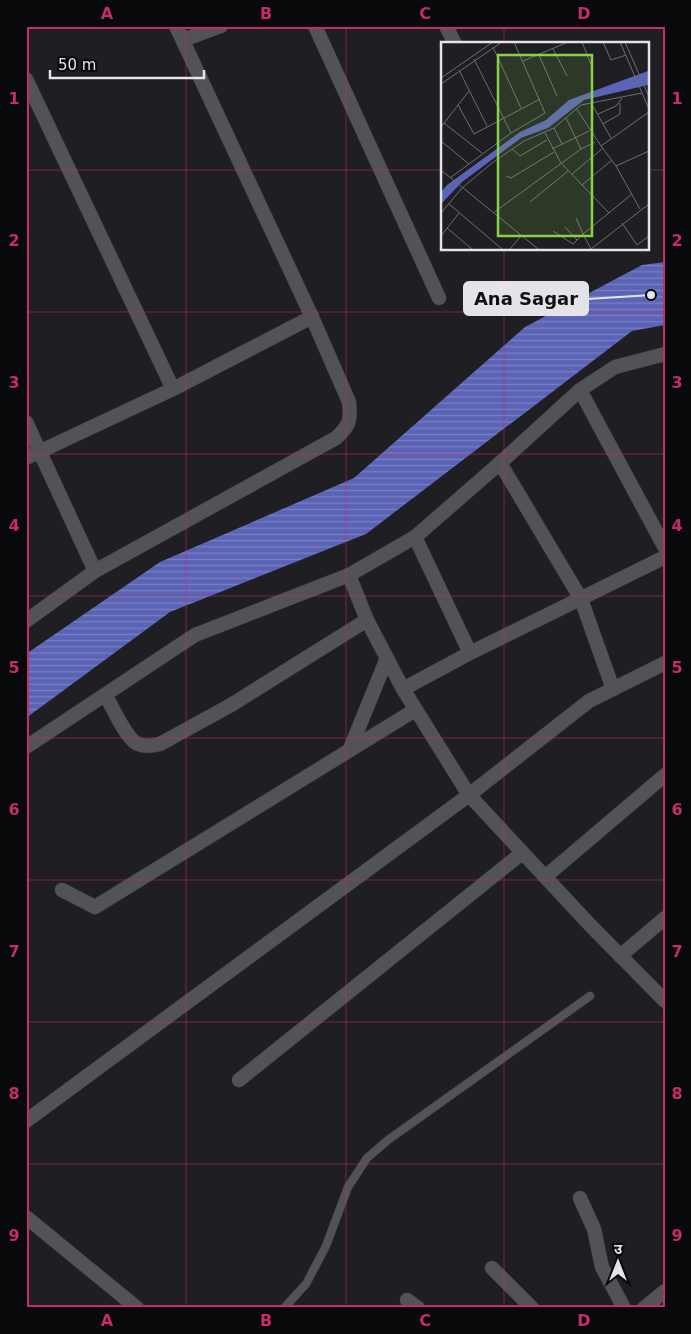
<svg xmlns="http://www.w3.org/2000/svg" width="691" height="1334" viewBox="0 0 691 1334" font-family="'DejaVu Sans','Noto Sans Devanagari',sans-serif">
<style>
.water{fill:url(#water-rules)}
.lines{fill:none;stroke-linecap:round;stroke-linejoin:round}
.service-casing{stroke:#38383c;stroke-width:9}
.minor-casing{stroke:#38383c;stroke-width:15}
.service{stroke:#525358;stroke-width:8}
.minor{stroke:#525358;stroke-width:14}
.grid{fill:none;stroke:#c52c69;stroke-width:1;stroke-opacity:0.55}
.inset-road{fill:none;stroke:#6d6d72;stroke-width:1}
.view{fill:#89cf48;fill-opacity:0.15;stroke:#89cf48;stroke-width:2.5}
.inset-edge{fill:none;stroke:#e4e4e8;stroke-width:2.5}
.leader{fill:none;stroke:#e4e4e8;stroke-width:2}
.callout-dot{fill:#e4e4e8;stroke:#08090a;stroke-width:2}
.callout{fill:#e4e4e8;stroke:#e4e4e8;stroke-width:2}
.callout-label{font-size:18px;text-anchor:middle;font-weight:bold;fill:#111}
.neatline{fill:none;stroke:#c52c69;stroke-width:2}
.grid-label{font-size:16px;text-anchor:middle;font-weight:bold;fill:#c52c69}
</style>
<defs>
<pattern id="water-rules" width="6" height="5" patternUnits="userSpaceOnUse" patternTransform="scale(1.25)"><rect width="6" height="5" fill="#5b63b6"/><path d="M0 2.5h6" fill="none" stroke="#7a81c3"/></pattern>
</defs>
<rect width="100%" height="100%" fill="#1e1e23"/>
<polygon class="water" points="665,262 665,325 632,331 366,534 170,612 26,718 26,654 160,562 354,478 525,327 642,265"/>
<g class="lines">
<g class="service-casing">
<polyline id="service" points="284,1308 306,1284 326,1246 348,1187 367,1158 388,1140 590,996"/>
</g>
<g class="minor-casing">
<g id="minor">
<polyline points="315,26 439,298"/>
<polyline points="446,26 455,44"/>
<polyline points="183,40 221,26"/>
<polyline points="26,79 173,389"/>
<polyline points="580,390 665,548"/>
<polyline points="26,422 95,571"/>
<polyline points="26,458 173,389 312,317"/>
<polyline points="415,537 470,653"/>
<polyline points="349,575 367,620 403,689 469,795 590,925 665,1001"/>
<path d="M 26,621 L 95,571 L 336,438 C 350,425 351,420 349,402 L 312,317 L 176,26"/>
<polyline points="403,689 470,653 665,557"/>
<polyline points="613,689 665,663"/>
<path d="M 105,695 C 113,707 124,735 136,743 C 143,747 152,746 160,744 L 231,705 L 367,620"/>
<polyline points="26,747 195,635 349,575 415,537 500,463 580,390 615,367 665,354"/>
<polyline points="350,749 387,658"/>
<polyline points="545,877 665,775"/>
<polyline points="62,890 95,907 415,710"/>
<polyline points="620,956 665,918"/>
<polyline points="239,1080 522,853"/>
<polyline points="26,1121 469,795 589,701 613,689 581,599 500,463"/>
<polyline points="580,1198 594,1229 602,1267 624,1308"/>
<polyline points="26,1217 137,1308"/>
<polyline points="492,1268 532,1308"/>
<polyline points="407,1300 418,1308"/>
<polyline points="644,1308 665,1291"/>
</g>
</g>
<use href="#service" class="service"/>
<use href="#minor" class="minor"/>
</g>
<path class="grid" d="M 186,26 L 186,1308M 346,26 L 346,1308M 504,26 L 504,44M 26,170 L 442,170M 647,170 L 665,170M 504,249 L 504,1308M 26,312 L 665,312M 26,454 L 665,454M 26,596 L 665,596M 26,738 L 665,738M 26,880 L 665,880M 26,1022 L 665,1022M 26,1164 L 665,1164"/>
<g transform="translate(441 42)">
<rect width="208" height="208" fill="#1e1e23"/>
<path d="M 207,29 L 207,43 L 143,58 L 107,86 L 80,96 L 21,140 L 0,162 L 0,150 L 6,143 L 79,90 L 105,78 L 128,58 Z" fill="#5b63b6"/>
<path class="inset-road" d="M 141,0 L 151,25M 162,0 L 170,18 L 185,13M 179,0 L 208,67M 184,0 L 208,55M 52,5 L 80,66M 112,7 L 126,34M 98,13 L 116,54M 33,17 L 70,91M 82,19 L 127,0M 18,28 L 46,84M 0,36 L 52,0M 0,42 L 61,0M 150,61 L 170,96M 17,63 L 33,92 L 99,57M 135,66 L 160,104M 208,70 L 160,104 L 175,124 L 208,109M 157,72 L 175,64 L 181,56M 3,81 L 41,111M 162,82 L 179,72 L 179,61M 0,85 L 28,49M 113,86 L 121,102M 104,91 L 120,121 L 168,171M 0,99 L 28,122M 71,107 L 79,114 L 106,98M 111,107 L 148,89M 140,107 L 154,100M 175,124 L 199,167M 0,128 L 97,207M 131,132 L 162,106M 65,134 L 70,136 L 113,110M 9,136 L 70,91 L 104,71 L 73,0M 141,143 L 171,118M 89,160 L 127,129M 8,162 L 61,207M 0,171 L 21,146 L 51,121 L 83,99 L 113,86 L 140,63 L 201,51M 52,171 L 140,107 L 125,76M 181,181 L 196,203 L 208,194M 124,185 L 136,198M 6,186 L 31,207M 112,189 L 132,202 L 142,192 L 135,176M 0,194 L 18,171M 69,207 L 80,194M 150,207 L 142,192 L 191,152M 150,207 L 208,162"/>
<path class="view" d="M 57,13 L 151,13 L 151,194 L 57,194 Z"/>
<rect width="208" height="208" class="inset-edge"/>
</g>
<path class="leader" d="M651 295L588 299"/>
<circle class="callout-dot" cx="651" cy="295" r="5"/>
<rect class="callout" x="464" y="282" width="124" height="33" rx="5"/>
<g class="callout-label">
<text x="526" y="305">Ana Sagar</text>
</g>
<rect width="691" height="1334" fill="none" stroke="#08090a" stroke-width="55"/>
<g transform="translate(618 1262)" stroke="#08090a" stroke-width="4" paint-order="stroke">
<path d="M0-4L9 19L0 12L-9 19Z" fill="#e4e4e8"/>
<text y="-8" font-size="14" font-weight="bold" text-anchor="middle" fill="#e4e4e8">उ</text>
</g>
<path d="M50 70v8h154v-8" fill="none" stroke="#e4e4e8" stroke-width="2.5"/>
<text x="58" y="70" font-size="15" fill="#e4e4e8" stroke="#08090a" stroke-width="4" paint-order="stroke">50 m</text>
<rect x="28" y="28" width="636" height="1278" class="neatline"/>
<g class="grid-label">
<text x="107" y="19">A</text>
<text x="266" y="19">B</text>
<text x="425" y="19">C</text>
<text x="584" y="19">D</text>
<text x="14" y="104">1</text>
<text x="677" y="104">1</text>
<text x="14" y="246">2</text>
<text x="677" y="246">2</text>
<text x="14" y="388">3</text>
<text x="677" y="388">3</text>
<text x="14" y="531">4</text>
<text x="677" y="531">4</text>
<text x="14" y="673">5</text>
<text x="677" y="673">5</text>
<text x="14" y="815">6</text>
<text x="677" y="815">6</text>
<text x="14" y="957">7</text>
<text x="677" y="957">7</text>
<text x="14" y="1099">8</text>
<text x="677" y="1099">8</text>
<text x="14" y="1241">9</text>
<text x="677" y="1241">9</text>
<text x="107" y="1326">A</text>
<text x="266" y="1326">B</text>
<text x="425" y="1326">C</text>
<text x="584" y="1326">D</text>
</g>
</svg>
